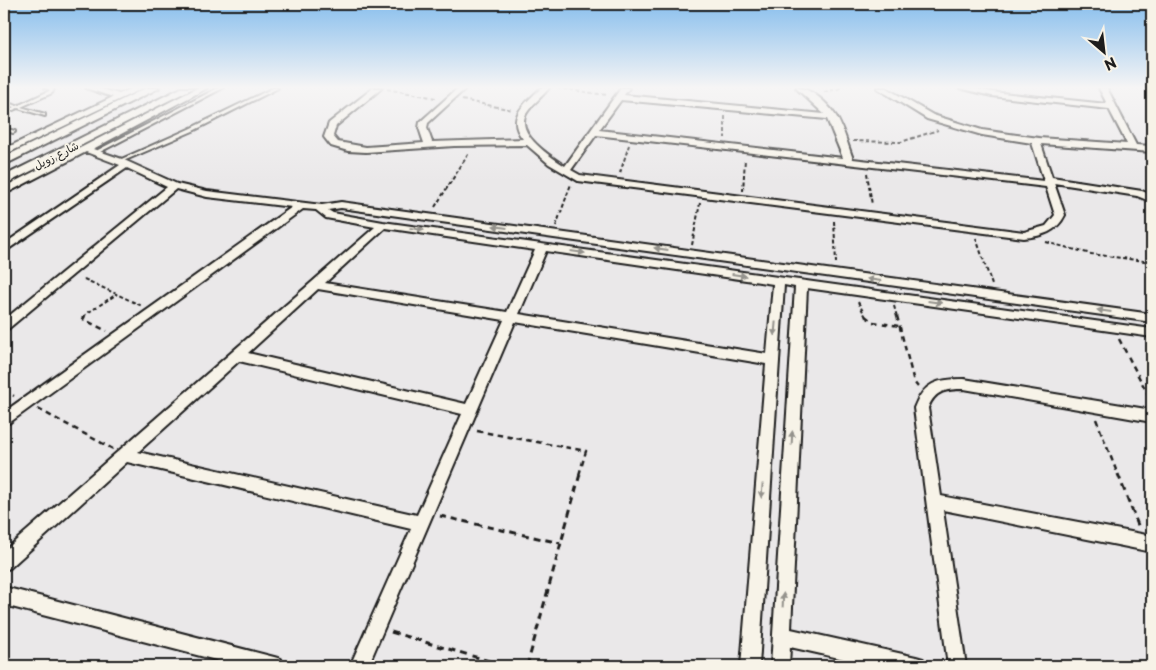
<svg xmlns="http://www.w3.org/2000/svg" width="1156" height="670" viewBox="0 0 1156 670" font-family="'Playpen Sans','Playpen Sans Arabic',sans-serif">
<style>
.lines{fill:none;stroke-linecap:round;stroke-linejoin:round}
.service-casing{stroke:#1c1c1c;stroke-width:4}
.minor-casing{stroke:#1c1c1c;stroke-width:4}
.secondary-casing{stroke:#1c1c1c;stroke-width:4}
.path-far2{stroke:#1c1c1c;stroke-width:2;stroke-dasharray:4 2.5;stroke-linecap:butt}
.path-far1{stroke:#1c1c1c;stroke-width:2.5;stroke-dasharray:5.5 4.5;stroke-linecap:butt}
.path{stroke:#1c1c1c;stroke-width:3;stroke-dasharray:7 5;stroke-linecap:butt}
.service{fill:#f7f3e8;fill-rule:evenodd}
.minor{fill:#f7f3e8;fill-rule:evenodd}
.secondary{fill:#f7f3e8;fill-rule:evenodd}
.oneway{fill:#94928c}
.labels{text-anchor:middle;dominant-baseline:central;stroke-width:4;stroke-linejoin:round;paint-order:stroke}
.far-street-label{font-size:11px;fill:#1c1c1c;stroke:#f7f3e8}
</style>
<rect width="100%" height="100%" fill="#eae8e9"/>
<filter id="ink" filterUnits="userSpaceOnUse"><feTurbulence type="fractalNoise" baseFrequency=".02" numOctaves="2"/><feDisplacementMap in="SourceGraphic" scale="10" xChannelSelector="R" yChannelSelector="G"/><feConvolveMatrix kernelMatrix="1 2 1 2 8 2 1 2 1" color-interpolation-filters="sRGB"/></filter>
<g filter="url(#ink)">
<g class="lines">
<g class="service-casing">
<g id="service">
<polygon points="45,88 52,88 54,89 52,93 21,107 45,114 45,116 18,108 4,114 4,112 14,107 4,104 4,102 17,106 49,91 50,90"/>
<polygon points="218,88 223,88 98,153 94,152"/>
<polygon points="273,88 278,88 193,131 121,162 117,162 117,161 189,129"/>
<polygon points="4,128 15,131 15,132 13,133 4,130"/>
</g>
</g>
<g class="minor-casing">
<g id="minor">
<polygon points="86,88 98,88 119,94 133,88 143,88 4,155 4,149 113,97"/>
<path d="M 197,88 L 207,88 L 93,149 L 122,159 L 177,184 L 207,191 L 322,205 L 341,202 L 1152,314 L 1152,322 L 341,208 L 328,210 L 333,213 L 383,222 L 1152,329 L 1152,337 L 807,288 L 791,629 L 916,657 L 923,659 L 925,666 L 875,666 L 790,647 L 789,666 L 771,666 L 795,287 L 784,285 L 759,666 L 741,666 L 766,364 L 515,322 L 368,666 L 350,666 L 411,529 L 127,462 L 10,568 L 4,570 L 4,551 L 375,227 L 326,218 L 316,210 L 303,209 L 9,423 L 4,425 L 4,412 L 292,207 L 207,197 L 176,189 L 8,329 L 4,330 L 4,320 L 167,187 L 127,168 L 4,252 L 4,244 L 120,165 L 86,152 L 7,193 L 4,194 L 4,187 ZM 385,228 L 535,250 L 507,312 L 325,283 ZM 546,251 L 773,284 L 767,354 L 519,314 ZM 318,289 L 504,320 L 466,404 L 248,353 ZM 239,361 L 462,414 L 417,515 L 138,452 Z"/>
<path d="M 373,88 L 382,88 L 336,126 L 333,136 L 338,142 L 366,147 L 424,143 L 419,128 L 420,122 L 458,88 L 466,88 L 428,123 L 427,128 L 432,142 L 523,139 C 505,117 525,104 541,88 L 549,88 C 542,97 532,104 526,114 C 515,134 551,157 565,166 L 621,88 L 629,88 L 624,95 L 824,114 L 796,88 C 811,87 828,104 836,116 C 843,127 848,146 853,159 L 1044,181 L 1032,143 L 982,135 L 927,119 L 877,88 L 886,88 L 933,115 L 982,130 L 1039,138 L 1127,144 L 1109,109 L 992,96 L 959,88 L 973,88 L 992,92 L 1107,104 L 1099,88 L 1107,88 L 1136,145 L 1152,146 L 1152,152 L 1041,144 L 1052,177 L 1142,191 L 1152,195 L 1152,202 L 1137,196 L 1054,183 L 1065,215 C 1057,232 1042,236 1024,238 L 578,181 L 549,164 L 527,145 L 454,146 L 366,152 L 348,151 L 331,146 L 324,137 L 329,123 ZM 621,100 L 827,119 L 843,158 L 599,130 ZM 596,135 L 1046,187 L 1055,215 L 1046,226 L 1024,232 L 580,175 L 571,170 Z"/>
<path d="M 964,379 L 1152,410 L 1152,422 L 964,389 C 947,389 935,390 928,408 L 941,496 L 1152,536 L 1152,552 L 943,510 L 966,666 L 948,666 L 914,408 C 924,382 938,379 964,379 Z"/>
<polygon points="4,587 274,657 281,659 283,666 239,666 4,605"/>
</g>
</g>
<g class="secondary-casing">
<g id="secondary">
<polygon points="146,88 159,88 4,165 4,157"/>
<polygon points="181,88 193,88 4,185 4,176"/>
</g>
</g>
<g class="path-far2">
<polyline points="557,88 607,95"/>
<polyline points="387,89 436,98"/>
<polyline points="824,92 841,88"/>
<polyline points="462,100 513,110"/>
<polyline points="725,116 725,138"/>
<polyline points="853,141 901,142 938,130"/>
<polyline points="620,173 629,145"/>
<polyline points="867,173 872,205"/>
<polyline points="743,191 745,159"/>
<polyline points="435,207 469,153"/>
<polyline points="834,221 836,263"/>
<polyline points="556,226 571,184"/>
<polyline points="976,238 992,285"/>
<polyline points="1046,242 1091,254 1152,262"/>
<polyline points="692,245 700,203"/>
<polyline points="84,279 142,306"/>
<polyline points="858,302 866,317"/>
<polyline points="894,306 897,317"/>
<polyline points="84,317 86,314 117,294"/>
</g>
<g class="path-far1">
<polyline points="85,316 83,319 107,331"/>
<polyline points="865,316 873,322 899,326"/>
<polyline points="897,316 914,382 918,387"/>
<polyline points="1119,339 1152,402"/>
<polyline points="4,391 14,396"/>
<polyline points="38,409 113,449"/>
<polyline points="1096,419 1118,475"/>
<polyline points="477,431 586,451 579,475"/>
</g>
<g class="path">
<polyline points="1118,474 1139,528"/>
<polyline points="440,516 560,543"/>
<polyline points="391,632 506,666"/>
<polyline points="527,666 580,474"/>
</g>
<use href="#service" class="service"/>
<use href="#minor" class="minor"/>
<use href="#secondary" class="secondary"/>
</g>
<defs><path id="oneway-solid" d="M-6-.8H1V-3.2L6.5 0L1 3.2V.8H-6Z" transform="scale(1.25)"/></defs>
<g class="oneway">
<use href="#oneway-solid" transform="translate(500 227) rotate(-172)"/>
<use href="#oneway-solid" transform="translate(417 229) rotate(8)"/>
<use href="#oneway-solid" transform="translate(661 249) rotate(-172)"/>
<use href="#oneway-solid" transform="translate(578 252) rotate(8)"/>
<use href="#oneway-solid" transform="translate(739 275) rotate(8)"/>
<use href="#oneway-solid" transform="translate(874 280) rotate(-172)"/>
<use href="#oneway-solid" transform="translate(935 302) rotate(8)"/>
<use href="#oneway-solid" transform="translate(1104 311) rotate(-172)"/>
<use href="#oneway-solid" transform="translate(775 329) rotate(95)"/>
<use href="#oneway-solid" transform="translate(792 438) rotate(-87)"/>
<use href="#oneway-solid" transform="translate(762 491) rotate(95)"/>
<use href="#oneway-solid" transform="translate(783 600) rotate(-87)"/>
</g>
</g>
<linearGradient id="sky" x2="0" y2="1"><stop stop-color="#87beed"/><stop offset="0.48" stop-color="#f6f5f5"/><stop offset="1" stop-color="#f6f5f5" stop-opacity="0"/></linearGradient>
<rect width="1156" height="182" fill="url(#sky)"/>
<g class="labels">
<g class="far-street-label">
<text transform="translate(56 155) rotate(-27)">شارع زويل</text>
</g>
</g>
<rect width="1156" height="670" fill="none" stroke="#f7f3e8" stroke-width="20"/>
<rect x="10" y="10" width="1136" height="650" fill="none" stroke="#1c1c1c" stroke-width="2" filter="url(#ink)"/>
<g transform="translate(1104 52) rotate(152)" stroke="#f7f3e8" stroke-width="4" paint-order="stroke">
<path d="M0-4L9 19L0 12L-9 19Z" fill="#1c1c1c"/>
<text y="-8" font-size="14" font-weight="bold" text-anchor="middle" fill="#1c1c1c">N</text>
</g>
</svg>
